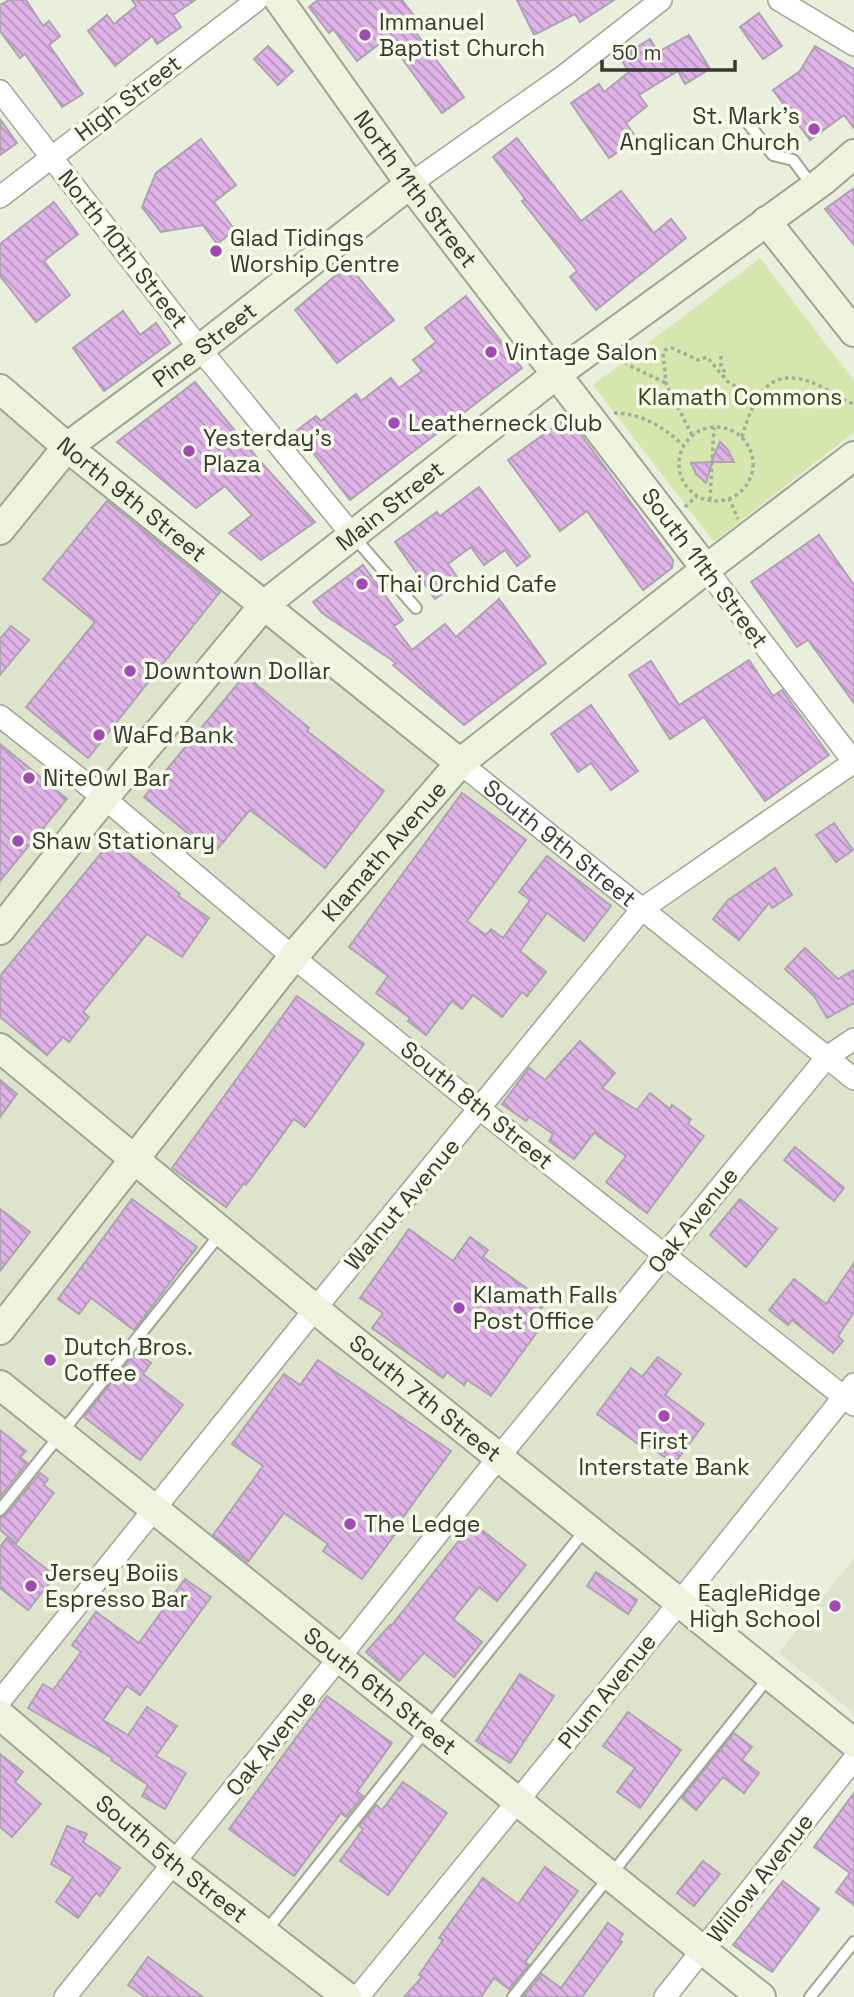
<svg xmlns="http://www.w3.org/2000/svg" width="854" height="1997" viewBox="0 0 854 1997" font-family="'Space Grotesk',sans-serif">
<style>
.built{fill:#dee4cc}
.green{fill:#d7e6ac}
.building{fill:url(#building-back-hatch);stroke:#aea3b0;stroke-width:2}
.lines{fill:none;stroke-linecap:round;stroke-linejoin:round}
.lane-casing{stroke:#a0a494;stroke-width:14}
.street-casing{stroke:#a0a494;stroke-width:24}
.secondary-casing{stroke:#a0a494;stroke-width:32}
.path{stroke:#a7ab9e;stroke-width:3.5;stroke-dasharray:3.5 3.5;stroke-linecap:butt}
.lane{stroke:#fff;stroke-width:10}
.street{stroke:#fff;stroke-width:21}
.secondary{stroke:#eef3de;stroke-width:28}
.poi-dot{fill:#a349b5;stroke:#f6fbea;stroke-width:2.5}
.labels{text-anchor:middle;dominant-baseline:central;stroke-width:7;stroke-linejoin:round;paint-order:stroke}
.poi-label{font-size:23px;fill:#353730;stroke:#f6fbea;text-anchor:start}
.street-label{font-size:23px;fill:#353730;stroke:#f6fbea}
.park-label{font-size:23px;fill:#3a4414;stroke:#f6fbea}
</style>
<defs>
<pattern id="building-back-hatch" width="6" height="6" patternUnits="userSpaceOnUse" patternTransform="scale(1.75)"><rect width="6" height="6" fill="#dfb3e8"/><path d="M-1 5l2 2M0 0l6 6M5-1l2 2" fill="none" stroke="#b692bc"/></pattern>
</defs>
<rect width="100%" height="100%" fill="#e9eedd"/>
<g class="built">
<polygon points="0,389 642,909 854,762 854,1405 844,1397 679,1603 854,1743 663,1997 0,1997"/>
<polygon points="854,1558 854,1713 779,1653"/>
</g>
<polygon class="green" points="760,258 854,381 854,432 714,542 593,385"/>
<g class="building">
<polygon points="9,0 26,0 43,26 49,21 60,36 49,45 83,94 62,107 25,54 20,58 0,31 0,5"/>
<polygon points="132,0 195,0 173,15 181,27 157,44 152,36 115,66 88,31 107,15 114,24 136,6"/>
<polygon points="318,0 402,0 415,17 408,22 464,97 442,113 387,38 357,61 333,29 329,33 309,7"/>
<polygon points="517,0 614,0 580,22 575,14 534,35"/>
<polygon points="759,13 782,46 763,59 740,27"/>
<polygon points="689,35 710,69 685,84 678,71 639,95 647,106 626,123 637,139 609,158 571,103 599,84 604,92 629,72 620,58 650,39 658,52"/>
<polygon points="268,46 293,71 278,85 254,59"/>
<polygon points="815,46 854,69 854,128 844,115 810,140 773,90 800,71"/>
<polygon points="0,119 17,143 0,155"/>
<polygon points="517,138 581,221 621,191 654,233 671,219 686,238 596,310 570,277 577,271 522,201 525,199 493,157"/>
<polygon points="201,139 236,185 214,202 235,230 217,244 203,225 161,232 142,207 156,173"/>
<polygon points="854,188 854,245 825,209"/>
<polygon points="54,202 78,234 44,261 70,295 36,322 0,276 0,244"/>
<polygon points="348,265 394,320 337,363 295,310"/>
<polygon points="466,296 522,368 350,500 296,431 316,416 321,421 356,394 361,401 391,378 399,388 422,371 413,360 436,342 425,328"/>
<polygon points="123,311 140,335 156,323 170,343 104,391 73,348"/>
<polygon points="195,382 259,460 315,522 261,560 229,533 252,515 225,486 196,508 117,442"/>
<polygon points="568,417 673,560 672,568 643,590 587,511 560,531 508,460"/>
<polygon points="720,442 728,450 734,462 711,462"/>
<polygon points="712,462 706,483 696,474 691,463"/>
<polygon points="479,487 530,556 517,566 505,550 484,565 471,547 448,564 460,581 435,599 395,542 437,512 440,516"/>
<polygon points="107,501 220,592 88,758 26,707 95,622 43,579"/>
<polygon points="819,535 854,585 854,703 808,640 797,647 751,582"/>
<polygon points="363,565 403,620 394,626 412,650 445,624 456,637 499,599 546,663 464,725 393,665 396,663 322,613 313,602"/>
<polygon points="11,626 29,640 0,675 0,639"/>
<polygon points="749,660 773,696 782,690 829,755 765,801 704,717 670,739 629,675 651,661 679,705"/>
<polygon points="245,675 309,728 307,731 384,791 325,868 250,810 213,854 144,797"/>
<polygon points="591,705 638,771 611,790 591,763 578,772 551,734"/>
<polygon points="0,744 67,799 0,881"/>
<polygon points="462,793 526,840 467,921 486,935 491,929 503,938 530,900 519,892 547,856 611,906 584,941 547,913 520,951 546,972 527,996 522,992 502,1017 473,995 462,1009 452,1001 426,1035 408,1021 410,1018 376,993 388,976 349,947"/>
<polygon points="834,823 853,850 836,862 816,835"/>
<polygon points="112,840 180,894 178,896 209,918 182,957 147,934 83,1012 89,1017 69,1042 63,1037 47,1055 0,1017 0,976"/>
<polygon points="775,868 792,895 772,908 769,903 739,940 713,919 728,900"/>
<polygon points="805,948 838,979 854,970 854,1003 827,1018 814,996 785,969"/>
<polygon points="297,996 364,1044 305,1127 294,1119 246,1185 244,1183 226,1207 172,1168"/>
<polygon points="580,1041 615,1073 602,1088 637,1110 650,1093 670,1109 672,1105 691,1119 688,1124 704,1136 647,1213 606,1182 626,1156 594,1133 574,1159 549,1141 553,1134 529,1117 526,1121 502,1104 529,1068 545,1080"/>
<polygon points="0,1080 17,1094 0,1117"/>
<polygon points="795,1147 844,1188 834,1201 784,1160"/>
<polygon points="132,1199 197,1247 134,1330 91,1298 79,1314 58,1299"/>
<polygon points="740,1199 777,1229 746,1267 710,1235"/>
<polygon points="0,1209 30,1232 0,1271"/>
<polygon points="409,1229 453,1261 470,1237 488,1250 483,1257 546,1302 532,1322 540,1328 491,1396 467,1380 464,1385 447,1372 443,1378 372,1328 383,1313 360,1298"/>
<polygon points="854,1263 854,1312 838,1336 843,1341 833,1353 792,1320 788,1325 769,1310 794,1279 826,1304"/>
<polygon points="136,1352 151,1363 143,1374 183,1405 140,1460 84,1417"/>
<polygon points="658,1357 681,1374 665,1395 704,1424 674,1464 644,1442 641,1446 597,1414 631,1368 642,1377"/>
<polygon points="318,1360 451,1451 393,1531 396,1533 362,1579 323,1551 328,1544 284,1513 248,1562 213,1535 263,1466 232,1444 284,1374 300,1385"/>
<polygon points="0,1430 26,1451 20,1457 27,1463 0,1497"/>
<polygon points="40,1473 48,1479 44,1485 54,1493 16,1543 0,1530 0,1518 6,1515"/>
<polygon points="473,1523 526,1565 497,1601 479,1587 453,1619 482,1642 454,1677 424,1653 399,1681 366,1652 390,1625 391,1626"/>
<polygon points="7,1538 55,1576 28,1610 0,1588 0,1547"/>
<polygon points="596,1572 637,1600 628,1614 587,1586"/>
<polygon points="185,1579 211,1597 140,1695 127,1686 103,1720 128,1735 147,1707 177,1726 156,1756 186,1773 165,1809 142,1796 148,1785 111,1760 112,1758 28,1708 43,1684 53,1690 81,1652 72,1645 96,1612 139,1643"/>
<polygon points="520,1674 554,1696 510,1763 476,1741"/>
<polygon points="327,1696 392,1743 357,1792 363,1796 346,1817 341,1813 294,1876 229,1829"/>
<polygon points="628,1712 681,1750 640,1808 617,1792 635,1768 603,1746"/>
<polygon points="734,1733 752,1747 742,1760 759,1773 744,1793 723,1777 696,1810 682,1798"/>
<polygon points="0,1754 23,1772 15,1782 41,1804 12,1837 0,1827"/>
<polygon points="403,1782 447,1813 388,1895 340,1861 363,1829 359,1826 376,1805 382,1810"/>
<polygon points="854,1793 854,1905 836,1892 850,1873 814,1847"/>
<polygon points="67,1826 87,1834 83,1842 120,1868 100,1896 96,1893 78,1918 56,1902 73,1877 51,1864"/>
<polygon points="703,1861 720,1874 694,1906 677,1893"/>
<polygon points="545,1867 578,1891 525,1962 529,1965 509,1989 494,1978 481,1997 404,1997 422,1977 419,1975 443,1940 439,1938 483,1878 518,1904"/>
<polygon points="783,1881 819,1909 772,1972 733,1945"/>
<polygon points="608,1923 623,1934 619,1940 622,1942 582,1997 523,1997 542,1974 561,1988"/>
<polygon points="148,1957 203,1997 145,1997 128,1985"/>
</g>
<g class="lines">
<g class="lane-casing">
<g id="lane">
<polyline points="744,118 773,155 793,160 814,188"/>
<polyline points="353,536 416,608"/>
<polyline points="0,1510 221,1233"/>
<polyline points="266,1931 585,1530"/>
<polyline points="513,1997 769,1677"/>
<polyline points="810,1997 854,1942"/>
</g>
</g>
<g class="street-casing">
<g id="street">
<polyline points="779,0 854,45"/>
<polyline points="0,91 200,349 353,536"/>
<polyline points="410,184 565,75 661,0"/>
<polyline points="0,197 257,0"/>
<polyline points="706,569 854,762"/>
<polyline points="0,716 104,798 293,957 480,1109 854,1405"/>
<path id="s1" d="M 460,763 L 854,1079"/>
<polyline points="0,1701 315,1309 642,909 854,762"/>
<polyline points="65,1997 323,1678 498,1458 827,1057 854,1039"/>
<polyline points="358,1997 679,1603 854,1384"/>
<polyline points="665,1997 854,1759"/>
</g>
</g>
<g class="secondary-casing">
<g id="secondary">
<path id="s2" d="M 279,0 L 410,184 L 706,569"/>
<polyline points="766,221 854,332"/>
<path id="s3" d="M 0,389 L 67,447 L 460,763"/>
<path id="s4" d="M 0,530 L 67,447 L 200,349 L 410,184"/>
<path id="s5" d="M 0,930 L 104,798 L 264,605 L 557,374 L 824,180 L 854,154"/>
<path id="s6" d="M 0,1048 L 337,1327 L 854,1743"/>
<path id="s7" d="M 0,1330 L 293,957 L 460,763 L 706,569 L 854,456"/>
<path id="s8" d="M 0,1385 L 761,1997"/>
<path id="s9" d="M 0,1715 L 174,1863 L 347,1997"/>
</g>
</g>
<g class="path">
<polyline points="721,356 721,366 726,374 723,377"/>
<polyline points="619,358 630,366 666,383"/>
<path d="M 614,413 C 643,414 662,426 683,445"/>
<circle cx="716" cy="464" r="37"/>
<polyline points="692,435 666,383 663,353 665,350 672,348 698,360 707,357 727,381 756,399"/>
<path d="M 742,437 C 754,395 770,362 820,386 C 832,392 842,400 854,404"/>
<polyline points="729,498 738,519"/>
<polyline points="710,500 714,427"/>
<polyline points="685,507 697,496"/>
</g>
<use href="#lane" class="lane"/>
<use href="#street" class="street"/>
<use href="#secondary" class="secondary"/>
</g>
<g class="poi-dot">
<circle cx="365" cy="35" r="7"/>
<circle cx="814" cy="129" r="7"/>
<circle cx="216" cy="251" r="7"/>
<circle cx="491" cy="352" r="7"/>
<circle cx="394" cy="423" r="7"/>
<circle cx="189" cy="451" r="7"/>
<circle cx="362" cy="584" r="7"/>
<circle cx="130" cy="671" r="7"/>
<circle cx="99" cy="735" r="7"/>
<circle cx="29" cy="778" r="7"/>
<circle cx="18" cy="841" r="7"/>
<circle cx="459" cy="1308" r="7"/>
<circle cx="50" cy="1360" r="7"/>
<circle cx="664" cy="1416" r="7"/>
<circle cx="350" cy="1524" r="7"/>
<circle cx="31" cy="1586" r="7"/>
<circle cx="835" cy="1606" r="7"/>
</g>
<g class="labels">
<g class="poi-label">
<text x="379" y="22">Immanuel<tspan x="379" dy="26">Baptist Church</tspan></text>
<text x="800" y="116" text-anchor="end">St. Mark's<tspan x="800" dy="26">Anglican Church</tspan></text>
<text x="230" y="238">Glad Tidings<tspan x="230" dy="26">Worship Centre</tspan></text>
<text x="505" y="352">Vintage Salon</text>
<text x="408" y="423">Leatherneck Club</text>
<text x="203" y="438">Yesterday's<tspan x="203" dy="26">Plaza</tspan></text>
<text x="376" y="584">Thai Orchid Cafe</text>
<text x="144" y="671">Downtown Dollar</text>
<text x="113" y="735">WaFd Bank</text>
<text x="43" y="778">NiteOwl Bar</text>
<text x="32" y="841">Shaw Stationary</text>
<text x="473" y="1295">Klamath Falls<tspan x="473" dy="26">Post Office</tspan></text>
<text x="64" y="1347">Dutch Bros.<tspan x="64" dy="26">Coffee</tspan></text>
<text x="664" y="1441" text-anchor="middle">First<tspan x="664" dy="26">Interstate Bank</tspan></text>
<text x="364" y="1524">The Ledge</text>
<text x="45" y="1573">Jersey Boiis<tspan x="45" dy="26">Espresso Bar</tspan></text>
<text x="821" y="1593" text-anchor="end">EagleRidge<tspan x="821" dy="26">High School</tspan></text>
</g>
<g class="street-label">
<text transform="translate(128 98) rotate(-37)">High Street</text>
<text stroke="none"><textPath href="#s2" startOffset="233">North 11th Street</textPath></text>
<text transform="translate(123 249) rotate(52)">North 10th Street</text>
<text stroke="none"><textPath href="#s4" startOffset="278">Pine Street</textPath></text>
<text stroke="none"><textPath href="#s3" startOffset="172">North 9th Street</textPath></text>
<text stroke="none"><textPath href="#s5" startOffset="579">Main Street</textPath></text>
<text transform="translate(705 568) rotate(53)">South 11th Street</text>
<text stroke="none"><textPath href="#s1" startOffset="128">South 9th Street</textPath></text>
<text stroke="none"><textPath href="#s7" startOffset="614">Klamath Avenue</textPath></text>
<text transform="translate(477 1105) rotate(39)">South 8th Street</text>
<text transform="translate(402 1204) rotate(-50)">Walnut Avenue</text>
<text transform="translate(693 1220) rotate(-51)">Oak Avenue</text>
<text stroke="none"><textPath href="#s6" startOffset="551">South 7th Street</textPath></text>
<text stroke="none"><textPath href="#s8" startOffset="488">South 6th Street</textPath></text>
<text transform="translate(607 1691) rotate(-51)">Plum Avenue</text>
<text transform="translate(271 1743) rotate(-51)">Oak Avenue</text>
<text stroke="none"><textPath href="#s9" startOffset="224">South 5th Street</textPath></text>
<text transform="translate(760 1878) rotate(-52)">Willow Avenue</text>
</g>
<g class="park-label">
<text x="740" y="397">Klamath Commons</text>
</g>
</g>
<path d="M602 60v10h133v-10" fill="none" stroke="#353730" stroke-width="3.5"/>
<text x="612" y="60" font-size="21" fill="#353730" stroke="#f6fbea" stroke-width="5" paint-order="stroke">50 m</text>
</svg>
